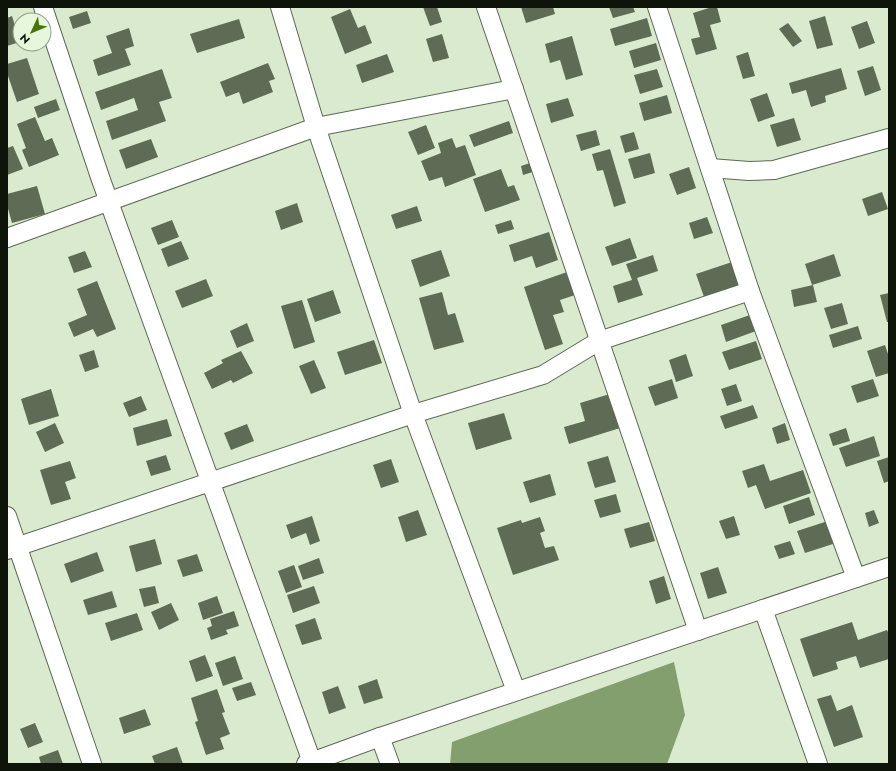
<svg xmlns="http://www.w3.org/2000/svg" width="896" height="771" viewBox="0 0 896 771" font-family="Jost,sans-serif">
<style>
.water{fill:#829f6d}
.building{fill:#5e6c55}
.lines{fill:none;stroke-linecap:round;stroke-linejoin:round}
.minor-casing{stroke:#5c6a53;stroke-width:20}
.minor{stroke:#fff;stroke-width:18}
</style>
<rect width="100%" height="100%" fill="#daeacf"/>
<polygon class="water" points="674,662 685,715 667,764 450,764 452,742"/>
<g class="building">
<polygon points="423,7 437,7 442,22 430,26"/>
<polygon points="521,7 553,7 555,14 526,23"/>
<polygon points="609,7 633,7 635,12 613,18"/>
<polygon points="712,7 717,7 721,22 710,25 717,49 696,55 691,39 700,37 693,13"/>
<polygon points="350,9 358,28 365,25 372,43 345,54 331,17"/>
<polygon points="87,11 91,23 73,29 69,17"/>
<polygon points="12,16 20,42 7,46 7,18"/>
<polygon points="825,16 833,45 817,49 809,21"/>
<polygon points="647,18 652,36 615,46 610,29"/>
<polygon points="239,19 245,38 197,53 190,34"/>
<polygon points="867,21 875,43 859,49 851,27"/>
<polygon points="788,23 802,41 793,47 779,29"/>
<polygon points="129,28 134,46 125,49 131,65 98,76 93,60 112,53 106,36"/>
<polygon points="442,34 449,58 433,62 426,39"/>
<polygon points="572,36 583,75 566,80 560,60 550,63 545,44"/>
<polygon points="656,43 661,60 634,68 629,51"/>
<polygon points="748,52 755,76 743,79 736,56"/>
<polygon points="387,54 394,72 362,83 356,65"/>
<polygon points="27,58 39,94 17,102 7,73 7,64"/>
<polygon points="268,63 275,79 269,81 273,92 243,104 239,92 226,97 220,82"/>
<polygon points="873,66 881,90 865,96 857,71"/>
<polygon points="841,68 847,89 825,96 826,102 811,107 806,90 792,94 789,83"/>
<polygon points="162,69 172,98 159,102 166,121 112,140 106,121 138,110 134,98 101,110 95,92"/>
<polygon points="657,69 663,87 640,94 634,75"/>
<polygon points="767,93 775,116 758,122 750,99"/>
<polygon points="667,95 672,113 644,121 639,103"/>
<polygon points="568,98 574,116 551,123 546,104"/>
<polygon points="56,99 60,110 38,118 34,107"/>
<polygon points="35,117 45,141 52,138 59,155 29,167 22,150 26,148 17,124"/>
<polygon points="794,118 801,140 777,147 770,125"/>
<polygon points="509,121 513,133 474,147 469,135"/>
<polygon points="426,125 435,148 418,155 408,132"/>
<polygon points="596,130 600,145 581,151 576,135"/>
<polygon points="634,132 639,149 625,153 620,136"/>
<polygon points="452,138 456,148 465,145 476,175 445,187 442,177 429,181 421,161 441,153 438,143"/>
<polygon points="151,139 158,157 126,169 119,150"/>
<polygon points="13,146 23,169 7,175 7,148"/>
<polygon points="610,149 626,203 614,207 603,170 597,171 592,154"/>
<polygon points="650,153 655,173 634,179 628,159"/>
<polygon points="533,162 536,171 523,175 521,166"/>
<polygon points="689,167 696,188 677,195 669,174"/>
<polygon points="501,169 508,187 514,185 520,200 485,212 473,179"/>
<polygon points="37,186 45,214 12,223 7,205 7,194"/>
<polygon points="882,192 888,209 868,216 862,199"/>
<polygon points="297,203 303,222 281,230 275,211"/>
<polygon points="417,206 422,221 396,229 391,215"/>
<polygon points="707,217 713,233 694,239 689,223"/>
<polygon points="172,220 179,237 158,245 151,228"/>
<polygon points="511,220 514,229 498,234 495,225"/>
<polygon points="549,232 558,260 536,268 532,256 514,262 509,245"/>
<polygon points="630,238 637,258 612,266 605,247"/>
<polygon points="181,241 189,259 168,267 161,249"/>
<polygon points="441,250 450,276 420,287 411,260"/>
<polygon points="85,251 92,267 74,273 68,257"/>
<polygon points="834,254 841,276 812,285 805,264"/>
<polygon points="653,255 658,271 637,278 643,295 618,303 613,286 632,280 626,264"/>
<polygon points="738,260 746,283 704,297 696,274"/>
<polygon points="570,271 578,294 560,300 564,312 553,315 563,344 545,350 524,287"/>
<polygon points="206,279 213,296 182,308 175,291"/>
<polygon points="97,281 116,329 97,337 93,329 74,337 68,323 87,315 77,289"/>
<polygon points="813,285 817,302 794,307 791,290"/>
<polygon points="333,290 341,313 315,322 307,299"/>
<polygon points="442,292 448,315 455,313 464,342 434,350 419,298"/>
<polygon points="889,293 889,322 887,322 880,295"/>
<polygon points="302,300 315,342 294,349 281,306"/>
<polygon points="842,303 848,324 831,329 824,308"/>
<polygon points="750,315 756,331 726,342 721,325"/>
<polygon points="247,323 254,341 237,348 230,331"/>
<polygon points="858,326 862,339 833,348 829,335"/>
<polygon points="374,340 382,363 345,375 337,352"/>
<polygon points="756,341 762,359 729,370 722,352"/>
<polygon points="885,345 889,357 889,373 876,377 867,351"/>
<polygon points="94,350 99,367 85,372 79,355"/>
<polygon points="241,351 253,373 233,383 231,380 212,389 204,373 223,363 221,360"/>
<polygon points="686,354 693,376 676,382 669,360"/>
<polygon points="314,360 326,388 311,394 299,366"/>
<polygon points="672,379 678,398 655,406 648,387"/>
<polygon points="873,379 879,396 857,403 851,386"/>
<polygon points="736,384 742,401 727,406 721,389"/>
<polygon points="51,389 59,416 29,425 21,399"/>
<polygon points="613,393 620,428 569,444 564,427 585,421 580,403"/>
<polygon points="141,396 147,410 129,417 123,403"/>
<polygon points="753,405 758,418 725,429 720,416"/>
<polygon points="504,413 512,439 476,450 468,423"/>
<polygon points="167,419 172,436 137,446 133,428"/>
<polygon points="55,423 64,443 45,452 36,432"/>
<polygon points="785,423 790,440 777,444 772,428"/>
<polygon points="247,424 254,441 231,450 224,433"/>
<polygon points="846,428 850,441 833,446 829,434"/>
<polygon points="874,436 880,456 846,467 839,448"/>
<polygon points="166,455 171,470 151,476 146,461"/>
<polygon points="608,456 616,482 595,488 587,462"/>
<polygon points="889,457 889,481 884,483 877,461"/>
<polygon points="391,459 399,482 381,488 373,465"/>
<polygon points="70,461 76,478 65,482 71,499 51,505 40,470"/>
<polygon points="764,464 770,481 803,470 811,493 765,509 756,485 748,488 742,471"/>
<polygon points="550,474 556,495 530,503 523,482"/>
<polygon points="616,494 621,512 600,518 594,500"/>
<polygon points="809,497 815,515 789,524 783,506"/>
<polygon points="418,510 427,535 406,542 398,517"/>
<polygon points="874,510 879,523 869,527 865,513"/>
<polygon points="312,516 320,541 310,545 306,533 291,539 286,525"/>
<polygon points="734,516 740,535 726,539 719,521"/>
<polygon points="540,517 545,531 540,533 545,548 554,546 559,560 513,575 497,528 521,520 522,523"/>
<polygon points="828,521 836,543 805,553 797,531"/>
<polygon points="649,522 655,541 630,548 624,529"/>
<polygon points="155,539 162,564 136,572 129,546"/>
<polygon points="790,541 795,554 779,559 774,546"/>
<polygon points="97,552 104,571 71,583 64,564"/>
<polygon points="197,554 203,571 183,577 177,560"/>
<polygon points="319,558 324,573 303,580 298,566"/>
<polygon points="294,565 302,587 286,593 278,571"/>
<polygon points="718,567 727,593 708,599 700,573"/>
<polygon points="664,576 671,599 656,604 649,581"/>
<polygon points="155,586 159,603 144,607 139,589"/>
<polygon points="314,586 320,603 293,613 287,595"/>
<polygon points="112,591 117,607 88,615 83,600"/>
<polygon points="217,596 223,613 203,620 198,603"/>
<polygon points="171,603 179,620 159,630 151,612"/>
<polygon points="234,611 239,626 226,630 228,634 211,640 207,628 212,626 210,619"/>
<polygon points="137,613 143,630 111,641 105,623"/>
<polygon points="315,618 322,639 302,645 295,625"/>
<polygon points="852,622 858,640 887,630 889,634 889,659 860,668 856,656 836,662 838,669 813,677 800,639"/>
<polygon points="205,655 213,676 196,682 189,661"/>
<polygon points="235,656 243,679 223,686 215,663"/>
<polygon points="377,679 383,698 364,704 358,686"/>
<polygon points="251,682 256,695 237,701 232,688"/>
<polygon points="338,686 346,708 329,714 322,692"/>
<polygon points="217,689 225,712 222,713 230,734 220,738 224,749 206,755 195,722 198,721 191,698"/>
<polygon points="831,695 837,711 852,705 863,737 834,747 817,699"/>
<polygon points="145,709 151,725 124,734 119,718"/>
<polygon points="35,723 43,742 28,748 20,729"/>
<polygon points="177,747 183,764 155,764 152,756"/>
<polygon points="58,750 63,764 41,764 39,757"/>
</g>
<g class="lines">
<g class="minor-casing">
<g id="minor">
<polyline points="43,7 101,180 312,762"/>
<polyline points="280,7 316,127 413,414 516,691"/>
<polyline points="486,7 698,631"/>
<polyline points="657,7 750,291 856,578"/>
<polyline points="710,168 749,171 774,170 889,138"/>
<polyline points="7,238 316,127 514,89"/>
<polyline points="7,516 92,764"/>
<polyline points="7,550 413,414 543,375 599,341 750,291"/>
<polyline points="763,609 818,764"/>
<polyline points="380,737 390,764"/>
<polyline points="306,764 380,737 889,567"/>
</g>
</g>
<use href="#minor" class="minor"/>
</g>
<rect width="896" height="771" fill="none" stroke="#0f140b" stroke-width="16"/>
<g transform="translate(32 32) rotate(226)"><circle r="19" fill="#e7f7dc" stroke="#919c88"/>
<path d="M0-3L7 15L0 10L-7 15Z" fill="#457700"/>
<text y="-6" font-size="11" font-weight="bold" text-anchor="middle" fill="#0f140b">N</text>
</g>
</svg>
